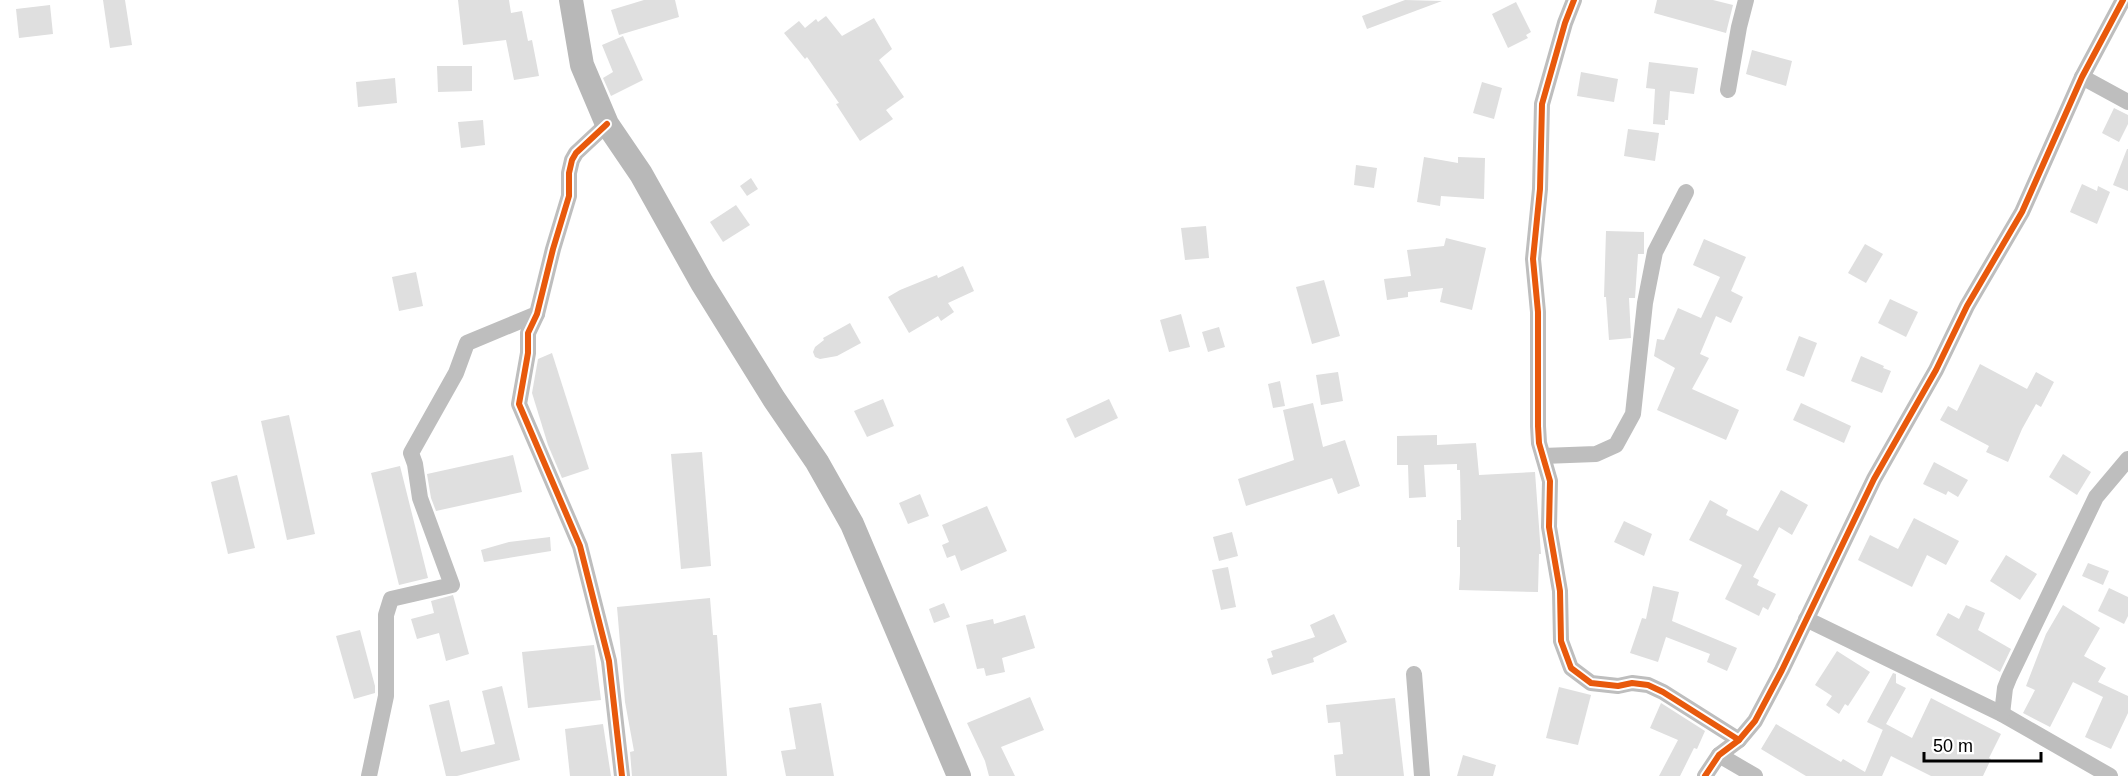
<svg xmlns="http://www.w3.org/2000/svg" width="2128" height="776" viewBox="0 0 2128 776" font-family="Helvetica,sans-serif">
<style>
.building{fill:#dfdfdf}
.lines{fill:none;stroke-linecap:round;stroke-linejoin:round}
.street{stroke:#bebebe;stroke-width:16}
.secondary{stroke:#b8b8b8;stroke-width:24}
.cycleway-casing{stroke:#fff;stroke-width:10}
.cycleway{stroke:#e8590c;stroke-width:6}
</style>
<rect width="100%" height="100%" fill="#fff"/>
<g class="building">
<polygon points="103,0 125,0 132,45 110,48"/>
<polygon points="458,0 509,0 511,13 522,11 528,41 532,40 539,76 514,80 506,40 463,45"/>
<polygon points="644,0 675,0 679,17 619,35 611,10"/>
<polygon points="1405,0 1442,1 1367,29 1362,16"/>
<polygon points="1657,0 1713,0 1733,5 1726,33 1654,13"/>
<polygon points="1516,2 1531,32 1526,35 1528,38 1508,48 1492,14"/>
<polygon points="50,5 53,34 19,38 16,9"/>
<polygon points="826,16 842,36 874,18 892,49 879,60 904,97 886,110 893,119 860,141 836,104 839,103 807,57 805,59 784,33 799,21 805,28 816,19 818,22"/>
<polygon points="623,36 643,80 611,96 603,78 613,72 602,45"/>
<polygon points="1752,50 1792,61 1786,86 1746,74"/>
<polygon points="1649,62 1698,68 1694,94 1670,91 1668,120 1665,120 1665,125 1653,124 1655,89 1646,88"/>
<polygon points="437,66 472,66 472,91 438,92"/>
<polygon points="1581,72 1618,79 1614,102 1577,96"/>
<polygon points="395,78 397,103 358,107 356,82"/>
<polygon points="1482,82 1502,88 1494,119 1473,113"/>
<polygon points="2114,108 2128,115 2128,124 2119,142 2102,133"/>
<polygon points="483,120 485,145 461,148 458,122"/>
<polygon points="1628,129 1659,133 1655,161 1624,156"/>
<polygon points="2127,149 2128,149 2128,191 2113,185"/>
<polygon points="1424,157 1458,163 1458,157 1485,158 1484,199 1441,196 1440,206 1417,202"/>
<polygon points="1356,165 1377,168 1374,188 1354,185"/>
<polygon points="751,178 758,189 747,196 740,186"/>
<polygon points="2082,184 2097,191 2098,186 2110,192 2097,224 2070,212"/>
<polygon points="736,205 750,225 723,242 710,222"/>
<polygon points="1206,226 1209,258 1185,260 1181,228"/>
<polygon points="1606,231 1644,232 1644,254 1638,254 1635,298 1629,298 1631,338 1609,340 1606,297 1604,297"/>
<polygon points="1446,238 1486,248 1472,310 1440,302 1443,288 1408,292 1408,297 1387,300 1384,279 1411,276 1407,250 1444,246"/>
<polygon points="1704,239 1746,257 1731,291 1743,297 1731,323 1716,316 1700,354 1709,358 1692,389 1739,410 1726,440 1657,410 1675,368 1654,356 1657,339 1664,340 1678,308 1701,318 1720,277 1693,265"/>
<polygon points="1865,244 1883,254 1866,283 1848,273"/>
<polygon points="963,266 974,291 948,303 954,312 941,321 938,316 909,333 888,297 900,290 937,275 938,278"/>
<polygon points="416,272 423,306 399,311 392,277"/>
<polygon points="1324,280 1340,336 1312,344 1296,287"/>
<polygon points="1890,299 1918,312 1906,337 1878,323"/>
<polygon points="1181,314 1190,347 1169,352 1160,320"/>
<polygon points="850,323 861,343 837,356 820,359 815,357 813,352 815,347 824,340 823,338"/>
<polygon points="1219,327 1225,347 1208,352 1202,332"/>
<polygon points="1799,336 1817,343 1804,377 1786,370"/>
<polygon points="552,353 589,469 562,478 548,445 532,393 538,359"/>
<polygon points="1861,356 1884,366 1883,368 1891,371 1882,393 1851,381"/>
<polygon points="1980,364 2027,389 2036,372 2054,382 2041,407 2036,404 2022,429 2008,462 1986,452 1989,446 1940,420 1948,406 1957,411"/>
<polygon points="1338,372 1343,401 1321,405 1316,375"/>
<polygon points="1280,381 1285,406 1273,408 1268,384"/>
<polygon points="883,399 894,426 867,437 854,411"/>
<polygon points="1109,399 1118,418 1075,438 1066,419"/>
<polygon points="1313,403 1323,447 1345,440 1360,486 1338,494 1332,478 1246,506 1238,479 1294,460 1283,410"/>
<polygon points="1801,403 1851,426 1844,443 1793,420"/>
<polygon points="289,415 315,534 287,540 261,421"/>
<polygon points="1437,435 1437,445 1476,443 1479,475 1535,472 1541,554 1539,554 1538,592 1459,590 1460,573 1460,547 1457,547 1457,520 1461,520 1460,470 1457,470 1457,464 1424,465 1426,497 1409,498 1408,465 1397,465 1397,436"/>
<polygon points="702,452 711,566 681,569 671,454"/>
<polygon points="2063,454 2091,472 2077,495 2049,477"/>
<polygon points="513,455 522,492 436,511 431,498 427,474"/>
<polygon points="1934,462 1968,480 1958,497 1948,491 1946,495 1923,484"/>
<polygon points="400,466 428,578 399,585 371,473"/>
<polygon points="237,475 255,548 228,554 211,482"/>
<polygon points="1781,490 1808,505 1792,535 1779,527 1753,577 1759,580 1757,585 1776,594 1768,610 1763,607 1759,616 1725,599 1742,565 1689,540 1710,500 1728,510 1726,515 1758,531"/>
<polygon points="920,494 929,516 908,524 899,503"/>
<polygon points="987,506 1007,551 961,571 955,555 947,558 942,545 949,542 942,525"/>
<polygon points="1914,518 1959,541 1946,565 1927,555 1912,587 1858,560 1870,535 1898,549"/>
<polygon points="1624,521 1652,534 1644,556 1614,542"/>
<polygon points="1232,532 1238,556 1219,561 1213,537"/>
<polygon points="550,537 551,551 484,562 481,550 509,542"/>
<polygon points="2006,555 2037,574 2020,600 1990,581"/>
<polygon points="2088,563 2109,571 2103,585 2082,576"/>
<polygon points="1228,567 1236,607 1221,610 1212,570"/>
<polygon points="1653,586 1679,592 1672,621 1737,648 1727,671 1707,662 1710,654 1666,637 1658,662 1630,653 1642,618 1646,619"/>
<polygon points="2109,588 2128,597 2128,616 2124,624 2098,611"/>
<polygon points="453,595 469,654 446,661 439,633 417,639 411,619 434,613 431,601"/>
<polygon points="710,598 713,635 717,635 727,776 632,776 630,752 634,751 625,702 617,607"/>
<polygon points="944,603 950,617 934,623 929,609"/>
<polygon points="1966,605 1985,613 1978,630 2011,649 2000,672 1936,635 1948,613 1959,619"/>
<polygon points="2063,605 2100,628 2084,656 2106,668 2098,682 2128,696 2128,713 2111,749 2085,737 2103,697 2073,682 2050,727 2023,713 2035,690 2026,686 2046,634"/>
<polygon points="1334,614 1347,642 1313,658 1314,662 1272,675 1267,659 1273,657 1271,651 1315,637 1310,625"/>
<polygon points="1025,615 1035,648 1002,658 1005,672 986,676 984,668 977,669 966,625 993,619 994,624"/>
<polygon points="360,630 375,686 375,693 354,699 336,636"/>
<polygon points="594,645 601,700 528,708 522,652"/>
<polygon points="1837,651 1870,672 1848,706 1845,704 1839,714 1826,705 1832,696 1815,685"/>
<polygon points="1893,673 1896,674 1896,683 1906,688 1886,724 1912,738 1931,698 2001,734 1989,758 1991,759 1983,776 1931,776 1891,756 1882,776 1806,776 1761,749 1776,724 1841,762 1843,759 1865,772 1884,727 1883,730 1867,722"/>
<polygon points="502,686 520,760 457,776 446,776 429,705 449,700 461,752 495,744 482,691"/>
<polygon points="1559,687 1591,695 1578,745 1546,738"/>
<polygon points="1030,697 1044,730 1001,747 1015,776 989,776 985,761 967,723"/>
<polygon points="1395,698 1404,776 1336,776 1334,755 1343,754 1340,722 1328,723 1326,705"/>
<polygon points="821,703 834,776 786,776 781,751 796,749 789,708"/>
<polygon points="1661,703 1705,731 1697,749 1694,748 1680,776 1659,776 1678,740 1650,728"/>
<polygon points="603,724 611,776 570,776 565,729"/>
<polygon points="1463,755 1496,765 1493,776 1457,776"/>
</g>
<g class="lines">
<g class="street">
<polyline points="1574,0 1565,23 1542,104 1540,189 1533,259 1538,312 1538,426 1539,443 1550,481 1549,527 1560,591 1561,641 1571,668 1591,683 1618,686 1632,683 1648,685 1663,692 1739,740"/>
<polyline points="2082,77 2128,102"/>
<polyline points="1728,90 1739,27 1746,0"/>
<polyline points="607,124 576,153 572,160 569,173 569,196 553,249 537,314 528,333 528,353 519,404 580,546 609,661 622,776"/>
<polyline points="1543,456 1596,454 1616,445 1633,414 1645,303 1655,252 1686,192"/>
<polyline points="1806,619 2002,714 2110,776"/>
<polyline points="1414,674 1422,776"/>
<polyline points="2002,714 2005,688 2009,678 2096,497 2128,459"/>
<polyline points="1719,755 1755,776"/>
<polyline points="369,776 386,696 386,615 391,599 452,585 420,498 415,464 411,453 456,373 467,343 537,314"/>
<polyline points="1705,776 1719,755 1739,740 1755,721 1782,670 1874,479 1936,370 1967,306 2022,212 2082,77 2123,0"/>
</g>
<polyline class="secondary" points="571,0 582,65 607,124 641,174 702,283 774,399 817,462 852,524 959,776"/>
<g class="cycleway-casing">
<g id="cycleway">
<polyline points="1574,0 1565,23 1542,104 1540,189 1533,259 1538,312 1538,426 1539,443 1550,481 1549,527 1560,591 1561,641 1571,668 1591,683 1618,686 1632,683 1648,685 1663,692 1739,740"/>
<polyline points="607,124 576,153 572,160 569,173 569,196 553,249 537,314 528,333 528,353 519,404 580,546 609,661 622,776"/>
<polyline points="1705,776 1719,755 1739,740 1755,721 1782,670 1874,479 1936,370 1967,306 2022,212 2082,77 2123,0"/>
</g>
</g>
<use href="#cycleway" class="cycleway"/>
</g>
<path d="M1924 752v9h117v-9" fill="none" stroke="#000000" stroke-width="3"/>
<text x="1933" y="752" font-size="18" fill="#000000" stroke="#ffffff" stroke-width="4.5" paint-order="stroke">50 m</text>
</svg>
